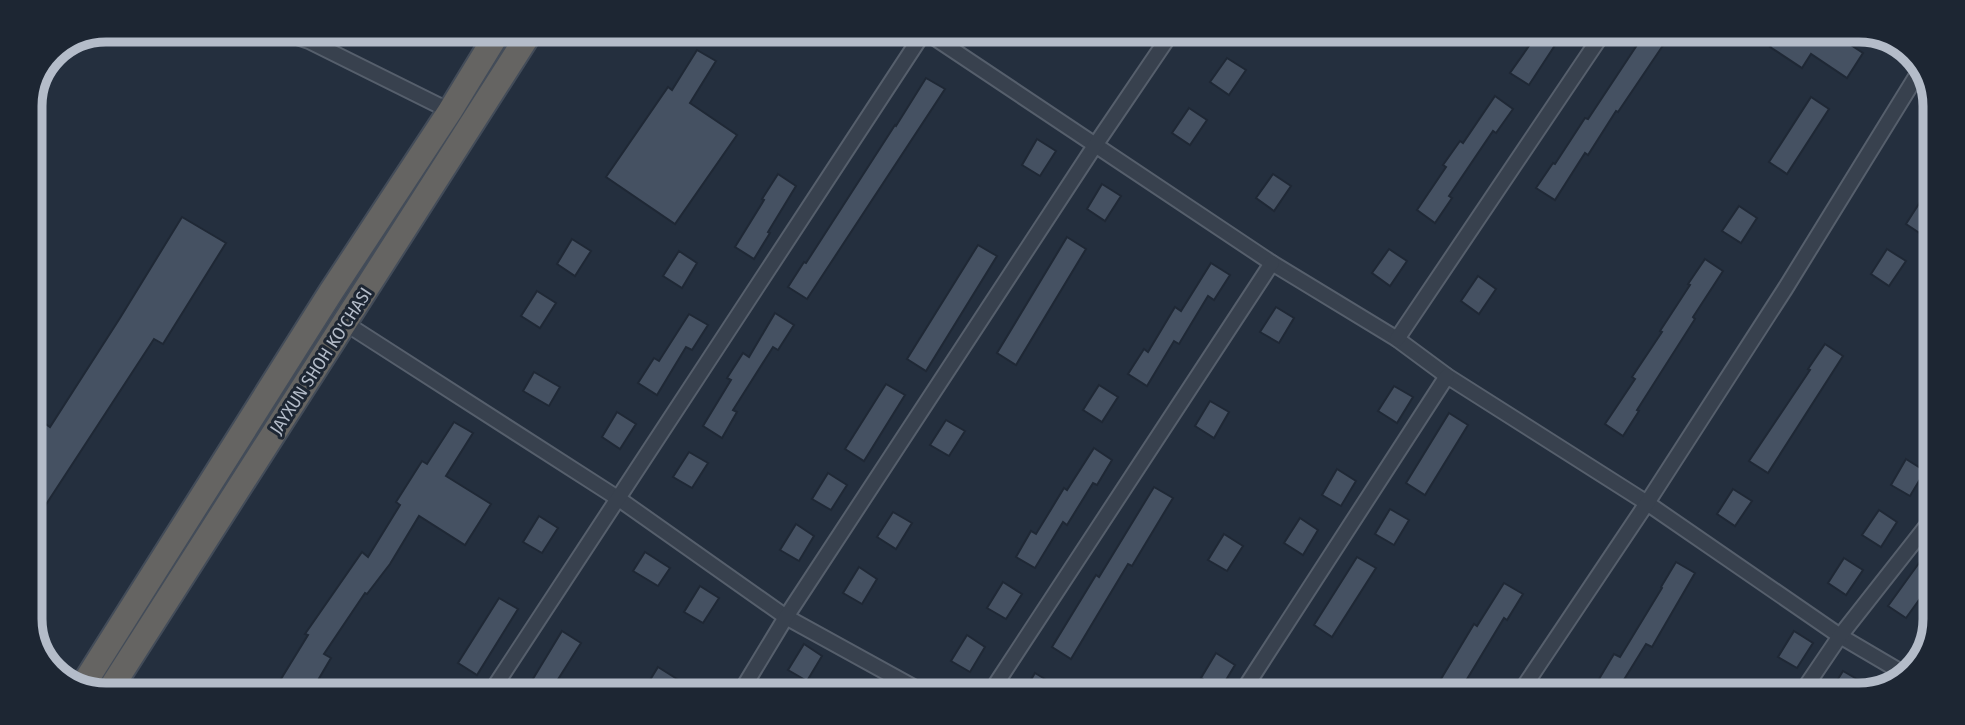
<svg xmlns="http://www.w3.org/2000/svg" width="1965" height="725" viewBox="0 0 1965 725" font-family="'Fira Sans Condensed',sans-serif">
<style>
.building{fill:#455162;stroke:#1f2835;stroke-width:2}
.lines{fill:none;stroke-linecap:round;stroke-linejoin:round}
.minor-casing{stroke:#565f6c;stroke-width:18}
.trunk-casing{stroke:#434c59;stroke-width:28}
.minor{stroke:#38414e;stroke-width:14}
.trunk{stroke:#656462;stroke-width:24}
.labels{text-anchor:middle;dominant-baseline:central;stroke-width:6;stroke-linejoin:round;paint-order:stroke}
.street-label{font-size:18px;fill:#b4bcc9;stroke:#1d2633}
.rim{fill:none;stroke:#b4bcc9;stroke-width:9}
</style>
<rect width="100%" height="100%" fill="#242f3e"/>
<g class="building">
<polygon points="1538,33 1563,33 1529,85 1510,73"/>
<polygon points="1645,33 1655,33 1666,41 1618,112 1616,111 1588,155 1585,153 1555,200 1536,188 1553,163 1555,164 1585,118 1588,119"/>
<polygon points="1778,33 1834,34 1863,53 1847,78 1811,54 1802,68 1770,47"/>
<polygon points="697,50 716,61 690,103 737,135 675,224 606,177 668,87 672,90"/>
<polygon points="1227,58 1246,70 1229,95 1210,82"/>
<polygon points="926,78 945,89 807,299 788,287 804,262 806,263 895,125 896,126"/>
<polygon points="1495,96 1513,109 1496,133 1493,131 1449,196 1452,198 1435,223 1417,210 1446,167 1443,165 1460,141 1463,143"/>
<polygon points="1811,97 1829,109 1787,174 1769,162"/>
<polygon points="1189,108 1207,120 1190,145 1172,133"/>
<polygon points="1037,139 1056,151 1040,176 1022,165"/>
<polygon points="778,174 796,186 768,232 770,233 754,259 735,247 764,200 762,199"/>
<polygon points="1273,174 1291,186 1274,211 1256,198"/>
<polygon points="1102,184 1121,196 1105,221 1087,209"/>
<polygon points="1922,199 1934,208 1934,221 1924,236 1906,224"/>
<polygon points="1739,206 1757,218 1741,243 1722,231"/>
<polygon points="182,217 226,243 163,344 154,339 30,529 30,413 50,427 120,318"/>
<polygon points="1067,237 1086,249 1016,365 997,353"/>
<polygon points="572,239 591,251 575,276 557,264"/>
<polygon points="978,245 997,256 926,371 907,359"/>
<polygon points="1389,249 1407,261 1390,286 1372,273"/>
<polygon points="1887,249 1906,261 1889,286 1871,274"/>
<polygon points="679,251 697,263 682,288 663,276"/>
<polygon points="1705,259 1723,271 1693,317 1695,319 1637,410 1639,411 1623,436 1605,424 1635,379 1632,377 1662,332 1660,331 1690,285 1688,284"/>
<polygon points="1211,263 1230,275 1214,300 1208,296 1179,344 1174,341 1147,386 1128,374 1144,349 1148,352 1175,307 1181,311"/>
<polygon points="1478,276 1496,289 1479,314 1461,301"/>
<polygon points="537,291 556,303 540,328 521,316"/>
<polygon points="1276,307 1294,318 1279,343 1260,332"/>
<polygon points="775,313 794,325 778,350 773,347 733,410 737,412 722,438 703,426 731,380 727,378 743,353 749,357"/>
<polygon points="689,314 708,325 692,350 686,347 657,395 638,383 654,358 659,361"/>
<polygon points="1825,344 1843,356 1768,473 1749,461 1810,370 1808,369"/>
<polygon points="534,372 560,387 549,406 523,391"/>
<polygon points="886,384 905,395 864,461 845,449"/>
<polygon points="1099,385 1118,397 1102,422 1083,410"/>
<polygon points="1394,386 1413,397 1397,423 1378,411"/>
<polygon points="1210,401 1229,412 1214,438 1195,426"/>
<polygon points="617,412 636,424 620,449 602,437"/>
<polygon points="1449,413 1468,425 1425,495 1406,483"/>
<polygon points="946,420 965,431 949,456 930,445"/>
<polygon points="454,422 473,433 446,476 491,504 465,545 419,516 390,564 367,594 365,593 324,654 331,658 311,692 273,692 308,635 305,634 362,552 368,557 400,505 396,502 422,461 427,464"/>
<polygon points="1094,448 1112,460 1097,485 1093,483 1067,525 1063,522 1035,568 1016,557 1031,531 1036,534 1064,488 1067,490"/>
<polygon points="689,452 708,463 692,488 673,477"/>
<polygon points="1906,459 1925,471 1910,496 1891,485"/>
<polygon points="1337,469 1356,481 1341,506 1322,495"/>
<polygon points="828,473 847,485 831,510 812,499"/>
<polygon points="1154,487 1173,498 1132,566 1128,564 1071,659 1052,647 1096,575 1099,577"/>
<polygon points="1733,489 1752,501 1735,526 1717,514"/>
<polygon points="1390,509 1409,520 1394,545 1375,534"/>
<polygon points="1879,510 1897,522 1881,547 1862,535"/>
<polygon points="893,512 912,523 896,549 877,537"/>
<polygon points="539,516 558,528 542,553 523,542"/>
<polygon points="1300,518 1318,530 1303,555 1284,543"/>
<polygon points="796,524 814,536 799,561 780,550"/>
<polygon points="1224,534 1243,546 1227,571 1208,560"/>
<polygon points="1932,545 1932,582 1906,618 1888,606"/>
<polygon points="645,552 670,568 658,586 633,571"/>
<polygon points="1357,557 1376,568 1332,637 1314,625"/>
<polygon points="1844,558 1863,570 1846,595 1828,583"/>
<polygon points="1676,562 1695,573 1652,647 1646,644 1617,691 1599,679 1614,654 1620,657 1662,588 1661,587"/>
<polygon points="859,567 877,579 862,604 843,593"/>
<polygon points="1003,582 1022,594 1006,619 987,608"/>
<polygon points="1504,583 1523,594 1507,620 1504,618 1458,694 1432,694 1474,624 1477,626"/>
<polygon points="700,586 719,598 703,623 684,612"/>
<polygon points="499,598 518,609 477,675 458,663"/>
<polygon points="562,631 581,643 550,692 525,692"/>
<polygon points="1794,631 1813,643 1797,668 1778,657"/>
<polygon points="967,635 985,647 970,672 951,661"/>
<polygon points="804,644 822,656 807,681 788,670"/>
<polygon points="1216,653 1235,665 1220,690 1201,678"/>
<polygon points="658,667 677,679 668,693 642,693"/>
<polygon points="1843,671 1862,682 1854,695 1828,695"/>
<polygon points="1035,673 1068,693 1023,693"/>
</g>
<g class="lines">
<g class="minor-casing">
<g id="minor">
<polyline points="276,30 309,41 450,111"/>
<polyline points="926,32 1272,263 1397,339 1447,376 1647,503 1840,636 1908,676"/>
<polyline points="345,323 619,499 786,617 924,693"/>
<polyline points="1397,339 1603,33"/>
<polyline points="491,692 924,32"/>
<polyline points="740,693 786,617 1096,144 1172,32"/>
<polyline points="990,693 1272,263"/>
<polyline points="1241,694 1447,376"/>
<polyline points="1519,694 1647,503 1785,289 1922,67"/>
<polyline points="1800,695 1840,636 1932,519"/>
</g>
</g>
<g class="trunk-casing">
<g id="trunk">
<polyline points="80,690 331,292 450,111 499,31"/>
<polyline points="109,691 531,31"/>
</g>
</g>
<use href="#minor" class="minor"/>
<use href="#trunk" class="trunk"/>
</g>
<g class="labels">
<g class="street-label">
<text transform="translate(321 361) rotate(-57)">JAYXUN SHOH KO'CHASI</text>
</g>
</g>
<path d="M0 0H1965V725H0ZM106 42H1859A64 64 0 0 1 1923 106V619A64 64 0 0 1 1859 683H106A64 64 0 0 1 42 619V106A64 64 0 0 1 106 42Z" fill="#1d2633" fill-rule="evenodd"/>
<path class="rim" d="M106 42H1859A64 64 0 0 1 1923 106V619A64 64 0 0 1 1859 683H106A64 64 0 0 1 42 619V106A64 64 0 0 1 106 42Z"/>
</svg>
